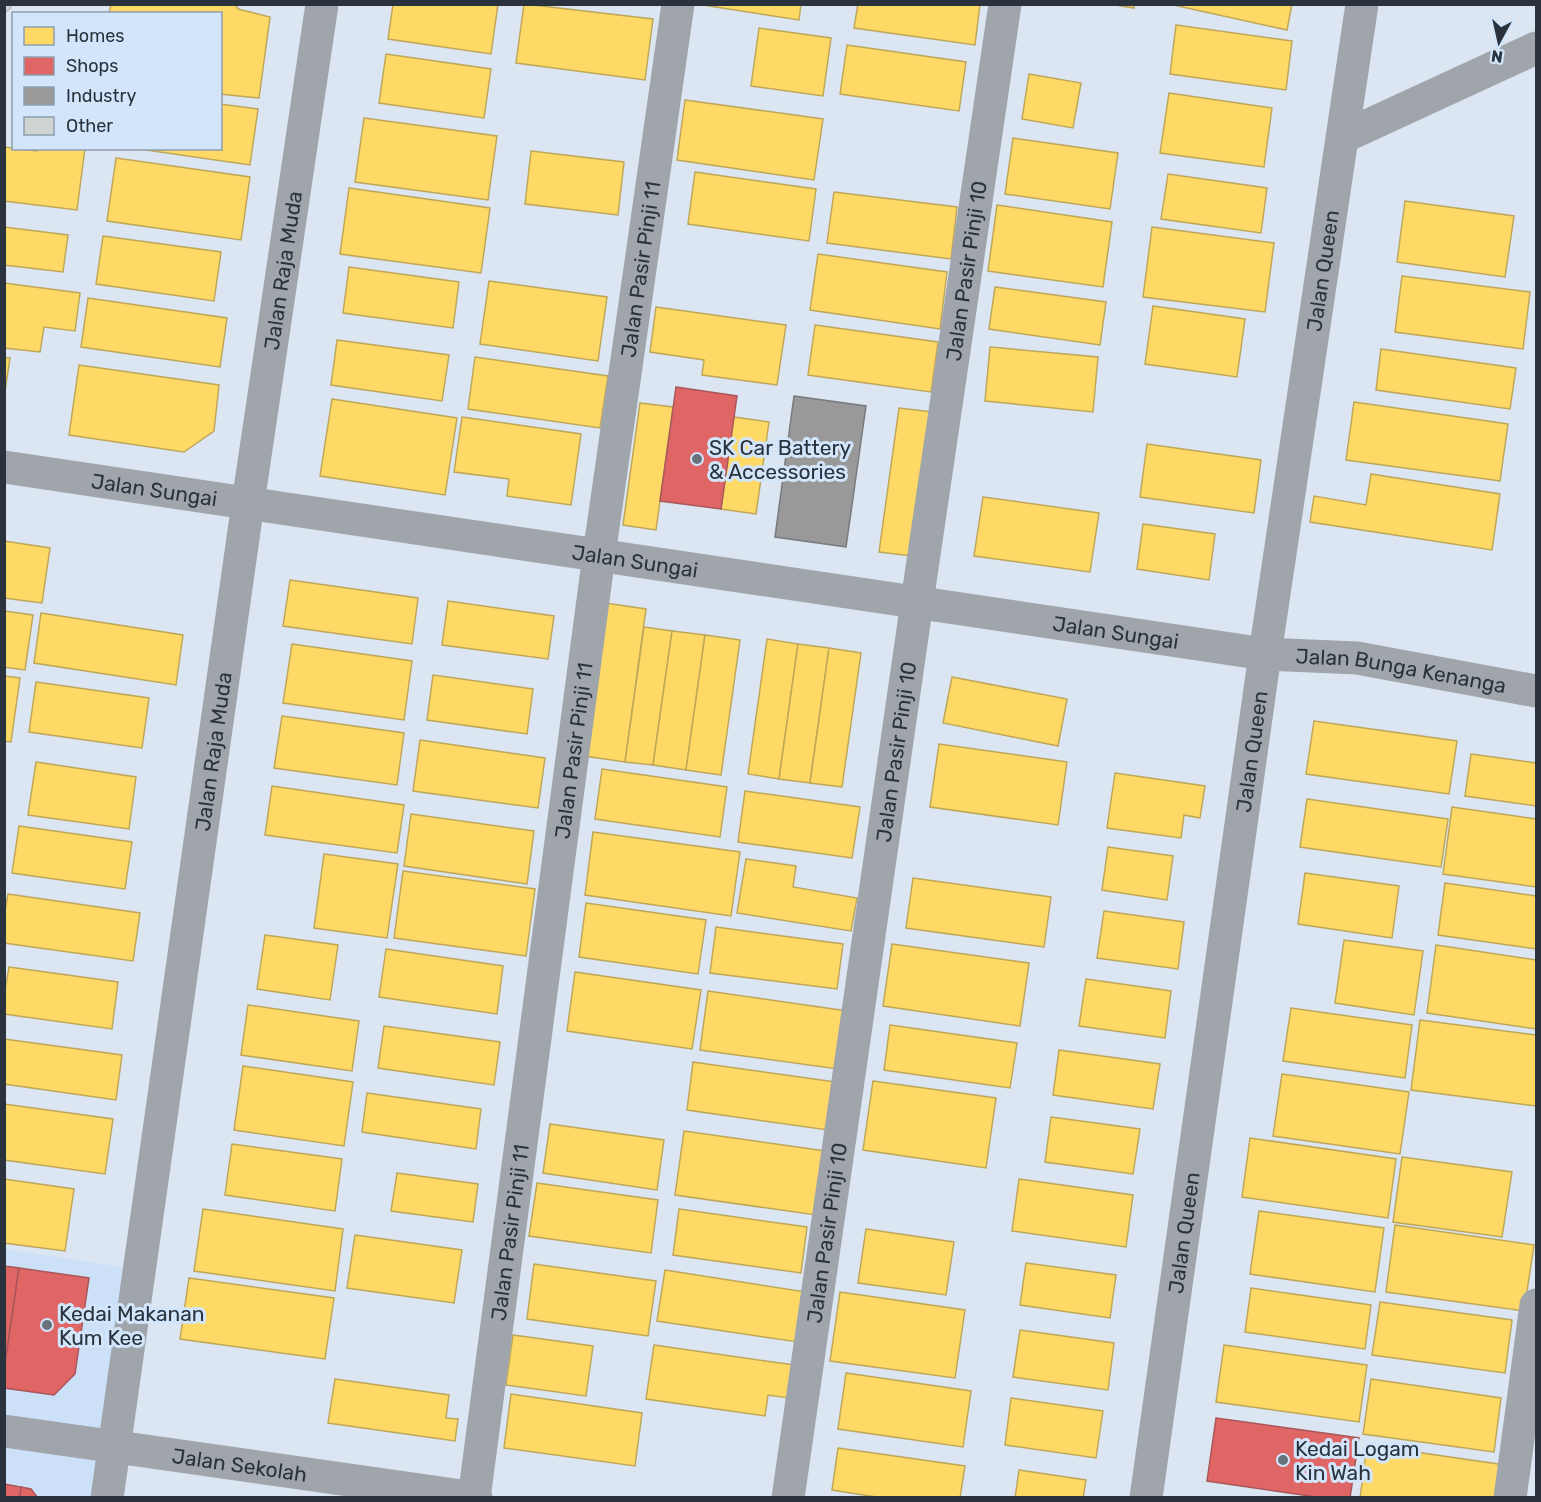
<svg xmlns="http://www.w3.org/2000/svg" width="1541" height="1502" viewBox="0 0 1541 1502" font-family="Rubik,sans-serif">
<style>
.built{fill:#cce0f8}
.homes{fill:#ffd966;stroke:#bfa75a;stroke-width:1.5}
.shops{fill:#e06666;stroke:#a9575a;stroke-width:1.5}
.industry{fill:#999;stroke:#787a7d;stroke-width:1.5}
.building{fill:#cfd4d3;stroke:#b6bbba;stroke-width:1.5}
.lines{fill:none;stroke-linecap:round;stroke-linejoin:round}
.minor{stroke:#a0a5ac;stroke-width:33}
.poi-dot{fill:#68727c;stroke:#d2e5fb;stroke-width:2}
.labels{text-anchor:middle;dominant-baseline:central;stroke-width:6;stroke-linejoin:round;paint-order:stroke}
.street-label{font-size:21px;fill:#2a333d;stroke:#d2e5fb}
.poi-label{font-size:21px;fill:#2a333d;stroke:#d2e5fb;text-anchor:start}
</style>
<rect width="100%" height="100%" fill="#dbe6f2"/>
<polygon class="built" points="4,1249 142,1270 108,1497 5,1497"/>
<g class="homes">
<polygon points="111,4 235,4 238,9 270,17 259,98 220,94 220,14 109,14"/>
<polygon points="393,4 498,4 491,54 388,39"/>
<polygon points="524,4 653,19 645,80 516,63"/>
<polygon points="696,4 801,4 799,20"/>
<polygon points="858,4 980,4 975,45 854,28"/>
<polygon points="1109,4 1134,4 1134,8"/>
<polygon points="1169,4 1292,4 1287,30"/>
<polygon points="1176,25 1292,41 1286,90 1170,74"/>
<polygon points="759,28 831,38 823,96 751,86"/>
<polygon points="847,45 966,62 959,111 840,94"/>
<polygon points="386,54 491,69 484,118 379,103"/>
<polygon points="1029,74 1081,83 1073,128 1022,119"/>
<polygon points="1169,93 1272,108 1264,167 1160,153"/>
<polygon points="685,100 823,119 814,180 677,160"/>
<polygon points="220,104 258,109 250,165 132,148 220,148"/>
<polygon points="364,118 497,136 488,200 355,182"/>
<polygon points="1013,138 1118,153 1110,209 1005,194"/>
<polygon points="4,147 37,151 38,148 85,148 77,210 4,201"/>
<polygon points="531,151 624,162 618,215 525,204"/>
<polygon points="116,158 250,177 241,240 107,221"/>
<polygon points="695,172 816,189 809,241 688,224"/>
<polygon points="1168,174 1267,188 1261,233 1161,219"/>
<polygon points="349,188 490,208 481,273 340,254"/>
<polygon points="834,192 957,207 951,259 827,243"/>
<polygon points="1405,201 1514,216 1505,277 1397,262"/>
<polygon points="997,205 1112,222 1103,287 988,271"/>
<polygon points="4,227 68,235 63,272 4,265"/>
<polygon points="1152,227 1274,243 1265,312 1143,297"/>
<polygon points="103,236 221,252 214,301 96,284"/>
<polygon points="818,254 947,272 940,329 810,310"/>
<polygon points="349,267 459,282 453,328 343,313"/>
<polygon points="1402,276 1530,292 1523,349 1395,332"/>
<polygon points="489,281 607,297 598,361 480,344"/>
<polygon points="4,283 80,293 75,331 44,327 40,352 4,348"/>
<polygon points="995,287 1106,302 1100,345 989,329"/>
<polygon points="88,298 227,318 220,367 81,347"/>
<polygon points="1153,306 1245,319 1237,377 1145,364"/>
<polygon points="656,307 786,325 777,385 702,375 704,360 650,352"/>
<polygon points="815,325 938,342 931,392 808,375"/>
<polygon points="337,340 449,355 442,401 331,385"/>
<polygon points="990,347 1098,357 1093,412 985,401"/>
<polygon points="1381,349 1516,368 1510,409 1376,390"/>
<polygon points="475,357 608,376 600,428 468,409"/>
<polygon points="4,358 10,358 4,398"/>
<polygon points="79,365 219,385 214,431 184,452 69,435"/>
<polygon points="332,399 457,418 445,495 320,476"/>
<polygon points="1354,402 1508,424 1500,481 1346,460"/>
<polygon points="640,403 673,407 656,530 623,525"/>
<polygon points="899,408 932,412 912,556 879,552"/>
<polygon points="462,417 581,434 571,505 507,496 509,479 454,472"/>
<polygon points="734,417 769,422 756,514 721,509"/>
<polygon points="1147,444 1261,460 1254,513 1140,497"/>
<polygon points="1371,474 1500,494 1492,550 1310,522 1314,496 1366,505"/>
<polygon points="983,497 1099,513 1090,572 974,556"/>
<polygon points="1143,524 1215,534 1209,580 1137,569"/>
<polygon points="4,541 50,548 42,603 4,598"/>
<polygon points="290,580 418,598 412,644 283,626"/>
<polygon points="448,601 554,616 548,659 442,645"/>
<polygon points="605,603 646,609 625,762 584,756"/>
<polygon points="4,611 33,615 25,670 4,667"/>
<polygon points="41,613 183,635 176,685 34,663"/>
<polygon points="644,627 672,631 653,765 625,762"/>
<polygon points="672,631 705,635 686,770 653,765"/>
<polygon points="705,635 740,640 721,775 686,770"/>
<polygon points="767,639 798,644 779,779 748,774"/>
<polygon points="292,644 412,661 404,720 283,703"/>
<polygon points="798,644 829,648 810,783 779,779"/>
<polygon points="829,648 861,653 842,787 810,783"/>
<polygon points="433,675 533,689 527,734 427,720"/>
<polygon points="4,676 20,678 11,742 4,741"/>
<polygon points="952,677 1067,699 1058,746 943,723"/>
<polygon points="36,682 149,698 142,748 29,732"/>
<polygon points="282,716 404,733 397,785 274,768"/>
<polygon points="1314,721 1457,741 1449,794 1306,774"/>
<polygon points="420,740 545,758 538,808 413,791"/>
<polygon points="939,744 1067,762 1058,825 930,807"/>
<polygon points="1471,754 1536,763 1536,806 1465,796"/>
<polygon points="36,762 136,777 129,829 28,815"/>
<polygon points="602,769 727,787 720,837 595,819"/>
<polygon points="1115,773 1205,786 1200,818 1184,815 1181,838 1107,828"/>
<polygon points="272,786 404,805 397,853 265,835"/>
<polygon points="745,791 860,807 852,858 738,842"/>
<polygon points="1307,799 1448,819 1441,867 1300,847"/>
<polygon points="1452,807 1536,819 1536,887 1443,874"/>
<polygon points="411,814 534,831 527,884 404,866"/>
<polygon points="19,826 132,842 125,889 12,873"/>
<polygon points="593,832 740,852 731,916 585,895"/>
<polygon points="1108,847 1173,856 1167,900 1102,890"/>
<polygon points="324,854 398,864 387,938 314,928"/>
<polygon points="746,859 796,866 793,887 857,898 851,931 737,913"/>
<polygon points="403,871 535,889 526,956 394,938"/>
<polygon points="1305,873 1399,886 1392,938 1298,924"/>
<polygon points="913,878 1051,897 1044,947 906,928"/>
<polygon points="1445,883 1536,896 1536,949 1438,935"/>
<polygon points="8,894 140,913 133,961 4,943 4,917"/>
<polygon points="586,903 706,920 698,974 579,957"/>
<polygon points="1104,911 1184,922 1178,969 1097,958"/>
<polygon points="716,927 843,944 837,989 710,973"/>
<polygon points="265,935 338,945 330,1000 257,989"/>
<polygon points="1344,940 1423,951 1414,1015 1335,1003"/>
<polygon points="892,944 1029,963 1020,1026 883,1006"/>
<polygon points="1436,945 1536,960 1536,1029 1427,1013"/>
<polygon points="386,949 503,966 497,1014 379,997"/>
<polygon points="9,967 118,982 112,1029 4,1014 4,996"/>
<polygon points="575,972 701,990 692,1049 567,1031"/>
<polygon points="1086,979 1171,991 1165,1038 1079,1026"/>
<polygon points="708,991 847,1011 838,1069 700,1050"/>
<polygon points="248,1005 359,1021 352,1071 241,1055"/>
<polygon points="1291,1008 1412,1025 1405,1078 1283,1061"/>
<polygon points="1420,1020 1536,1035 1536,1106 1411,1090"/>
<polygon points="890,1025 1017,1043 1010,1088 884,1070"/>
<polygon points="384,1026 500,1042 494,1085 378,1068"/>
<polygon points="4,1039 122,1055 116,1100 4,1084"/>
<polygon points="1059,1050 1160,1064 1153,1109 1053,1095"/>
<polygon points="693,1062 835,1082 828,1130 687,1110"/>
<polygon points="243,1066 353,1082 344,1146 234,1130"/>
<polygon points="1282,1074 1409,1092 1400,1154 1273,1136"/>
<polygon points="873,1081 996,1098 986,1168 863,1150"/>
<polygon points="367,1093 481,1109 476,1149 362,1132"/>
<polygon points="4,1104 113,1119 105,1174 4,1160"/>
<polygon points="1051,1117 1140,1129 1133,1174 1045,1162"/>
<polygon points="550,1124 664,1140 657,1190 543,1173"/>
<polygon points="684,1131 825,1151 816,1215 675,1195"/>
<polygon points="1250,1138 1396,1159 1388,1218 1242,1197"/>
<polygon points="232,1144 342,1159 335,1211 225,1195"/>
<polygon points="1402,1157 1512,1172 1502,1237 1393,1222"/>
<polygon points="397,1173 478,1184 473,1222 391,1211"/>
<polygon points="4,1179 74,1189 65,1251 4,1243"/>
<polygon points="1019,1179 1133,1195 1126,1247 1012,1231"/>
<polygon points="537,1183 658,1200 651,1253 529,1236"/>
<polygon points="203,1209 343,1229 335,1291 194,1271"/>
<polygon points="679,1209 807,1227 801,1273 673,1255"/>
<polygon points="1259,1211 1384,1228 1375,1292 1250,1274"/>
<polygon points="1395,1225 1534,1245 1524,1311 1386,1292"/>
<polygon points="866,1229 954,1242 946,1295 858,1283"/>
<polygon points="355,1235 462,1250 454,1303 347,1288"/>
<polygon points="1026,1263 1116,1275 1110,1318 1020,1305"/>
<polygon points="534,1264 656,1281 648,1336 527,1319"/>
<polygon points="665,1270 806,1292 798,1342 657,1321"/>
<polygon points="189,1278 334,1298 325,1359 180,1339"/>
<polygon points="1251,1288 1371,1305 1365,1349 1245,1332"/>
<polygon points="840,1292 965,1310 955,1378 830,1361"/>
<polygon points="1380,1302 1512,1320 1505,1373 1372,1355"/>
<polygon points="1020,1330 1114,1343 1108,1390 1013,1377"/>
<polygon points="513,1335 593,1346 586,1396 506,1385"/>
<polygon points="654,1345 794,1365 789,1398 768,1395 765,1416 646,1399"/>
<polygon points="1224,1345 1367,1365 1359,1422 1216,1402"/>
<polygon points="846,1373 971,1391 963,1447 838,1429"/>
<polygon points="335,1379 449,1395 446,1418 458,1419 455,1441 328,1423"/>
<polygon points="1371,1379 1501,1398 1494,1452 1363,1434"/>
<polygon points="511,1394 642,1413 635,1466 504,1448"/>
<polygon points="1011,1398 1103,1411 1096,1458 1005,1445"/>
<polygon points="1367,1445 1505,1465 1500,1498 1360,1498"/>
<polygon points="838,1448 965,1466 960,1498 883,1498 832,1490"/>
<polygon points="1019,1470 1086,1480 1083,1498 1015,1498"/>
</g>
<g class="shops">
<polygon points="676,387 737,396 721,509 660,501"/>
<polygon points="4,1266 19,1268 4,1371"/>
<polygon points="19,1268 89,1278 75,1374 54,1395 4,1388 4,1371"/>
<polygon points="1216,1418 1359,1438 1350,1498 1323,1498 1207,1481"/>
<polygon points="4,1484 21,1487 20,1498 4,1498"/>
<polygon points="21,1487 31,1489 38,1498 20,1498"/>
</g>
<polygon class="industry" points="794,396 866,406 846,547 775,537"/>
<polygon class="building" points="4,4 9,4 11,8 4,13"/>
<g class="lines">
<g class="minor">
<polyline points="1343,137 1536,48"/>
<path id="s1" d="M 4,467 L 1265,654 L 1357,658 L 1536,691"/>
<path id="s2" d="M 4,1431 L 476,1498"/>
<path id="s3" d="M 107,1498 L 248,503 L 322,4"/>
<path id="s4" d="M 474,1498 L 599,555 L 678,4"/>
<path id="s5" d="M 788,1498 L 917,602 L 1005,4"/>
<path id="s6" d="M 1146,1498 L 1265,654 L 1362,4"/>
<polyline points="1510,1498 1536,1305"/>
</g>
</g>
<g class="poi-dot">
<circle cx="697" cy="459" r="6"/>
<circle cx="47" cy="1325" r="6"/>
<circle cx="1283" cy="1460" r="6"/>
</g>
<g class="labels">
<g class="street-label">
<text stroke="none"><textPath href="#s4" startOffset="1240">Jalan Pasir Pinji 11</textPath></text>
<text stroke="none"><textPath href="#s3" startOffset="1240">Jalan Raja Muda</textPath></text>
<text stroke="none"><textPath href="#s5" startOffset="1240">Jalan Pasir Pinji 10</textPath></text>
<text stroke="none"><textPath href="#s6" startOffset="1240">Jalan Queen</textPath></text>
<text stroke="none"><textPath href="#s1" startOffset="152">Jalan Sungai</textPath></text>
<text stroke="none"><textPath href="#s1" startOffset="638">Jalan Sungai</textPath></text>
<text stroke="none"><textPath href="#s1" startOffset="1124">Jalan Sungai</textPath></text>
<text stroke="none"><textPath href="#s1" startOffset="1412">Jalan Bunga Kenanga</textPath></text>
<text stroke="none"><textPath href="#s3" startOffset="754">Jalan Raja Muda</textPath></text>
<text stroke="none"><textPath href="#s4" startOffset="754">Jalan Pasir Pinji 11</textPath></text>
<text stroke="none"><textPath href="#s5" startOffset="754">Jalan Pasir Pinji 10</textPath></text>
<text stroke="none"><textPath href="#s6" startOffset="754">Jalan Queen</textPath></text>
<text stroke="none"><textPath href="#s4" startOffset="268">Jalan Pasir Pinji 11</textPath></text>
<text stroke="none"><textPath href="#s5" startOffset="268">Jalan Pasir Pinji 10</textPath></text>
<text stroke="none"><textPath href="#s6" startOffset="268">Jalan Queen</textPath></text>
<text stroke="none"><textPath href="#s2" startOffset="238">Jalan Sekolah</textPath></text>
</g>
<g class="poi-label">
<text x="709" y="447">SK Car Battery<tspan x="709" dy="24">&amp; Accessories</tspan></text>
<text x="59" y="1313">Kedai Makanan<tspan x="59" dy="24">Kum Kee</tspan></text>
<text x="1295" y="1448">Kedai Logam<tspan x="1295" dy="24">Kin Wah</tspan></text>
</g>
</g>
<rect width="1541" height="1502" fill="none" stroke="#2a333d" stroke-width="12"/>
<rect x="12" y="12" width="210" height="138" fill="#d2e5fb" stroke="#8f9eaf" stroke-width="1.5"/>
<rect x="24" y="27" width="30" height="18" fill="#ffd966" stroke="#8f9eaf" stroke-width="1.5"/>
<text x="66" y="42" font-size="18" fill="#2a333d">Homes</text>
<rect x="24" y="57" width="30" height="18" fill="#e06666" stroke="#8f9eaf" stroke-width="1.5"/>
<text x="66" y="72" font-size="18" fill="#2a333d">Shops</text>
<rect x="24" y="87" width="30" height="18" fill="#999999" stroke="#8f9eaf" stroke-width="1.5"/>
<text x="66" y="102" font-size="18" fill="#2a333d">Industry</text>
<rect x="24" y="117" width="30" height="18" fill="#cfd4d3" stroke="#8f9eaf" stroke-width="1.5"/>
<text x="66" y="132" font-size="18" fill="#2a333d">Other</text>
<g transform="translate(1499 42) rotate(188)" stroke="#d2e5fb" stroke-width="4.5" paint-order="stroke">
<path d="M0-4.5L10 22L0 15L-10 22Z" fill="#2a333d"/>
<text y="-9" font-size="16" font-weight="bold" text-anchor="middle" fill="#2a333d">N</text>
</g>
</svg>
